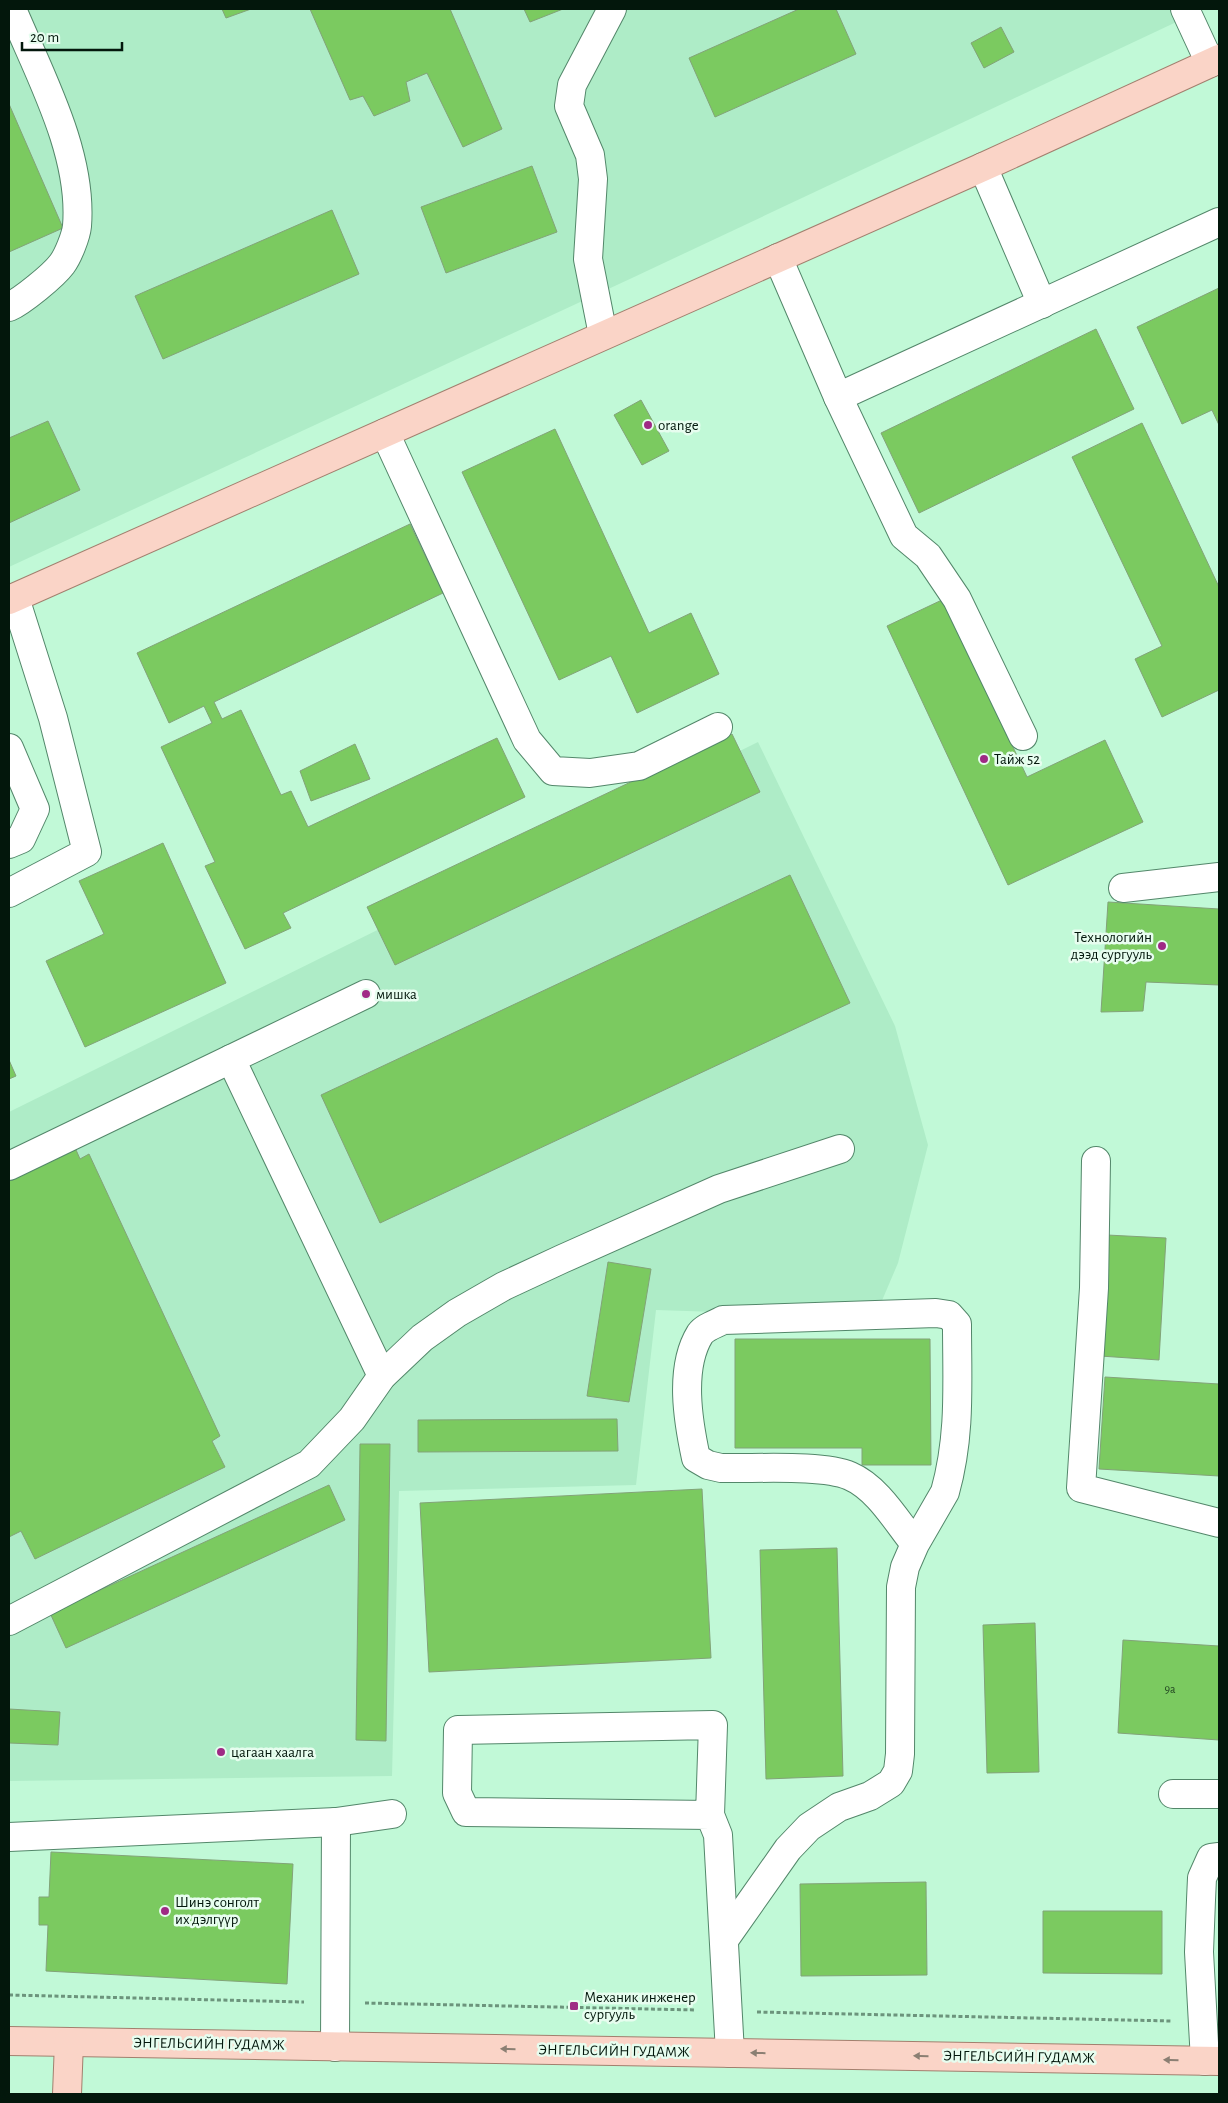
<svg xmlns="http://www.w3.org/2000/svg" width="1228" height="2103" viewBox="0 0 1228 2103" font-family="'Alegreya Sans',sans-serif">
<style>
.built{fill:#aeecc7}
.building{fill:#7bca60;stroke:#82a378}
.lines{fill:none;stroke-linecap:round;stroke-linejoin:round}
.minor-casing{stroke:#53876a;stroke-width:30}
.major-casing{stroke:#a27f6e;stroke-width:30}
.path{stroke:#6c947c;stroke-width:3;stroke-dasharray:4 2.5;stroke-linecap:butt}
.minor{stroke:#fff;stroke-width:28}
.major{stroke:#fad4c7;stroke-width:28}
.oneway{fill:#8b7f73}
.poi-dot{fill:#9f2a85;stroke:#e7fdef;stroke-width:2}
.labels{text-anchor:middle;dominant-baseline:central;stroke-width:5;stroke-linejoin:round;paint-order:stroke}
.number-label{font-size:12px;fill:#214421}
.poi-label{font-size:15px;fill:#03170c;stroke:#e7fdef;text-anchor:start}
.street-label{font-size:15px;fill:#03170c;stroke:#e7fdef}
</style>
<rect width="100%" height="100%" fill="#c1f9d7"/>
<g class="built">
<polygon points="9,9 1204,9 632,278 9,567"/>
<polygon points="758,742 895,1026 928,1145 898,1263 875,1317 656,1310 636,1485 399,1491 392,1776 9,1781 9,1112"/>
</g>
<g class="building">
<polygon points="222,9 251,9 226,18"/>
<polygon points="310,9 450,9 502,129 463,147 427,73 406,82 410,101 374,116 363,96 350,100"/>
<polygon points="524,9 563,9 530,22"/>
<polygon points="799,9 836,9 856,54 715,117 689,58"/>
<polygon points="1001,27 1014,52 984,68 971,43"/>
<polygon points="9,104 63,228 9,252"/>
<polygon points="532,166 557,232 446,273 421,207"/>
<polygon points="332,210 359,274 163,359 135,296"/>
<polygon points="1219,288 1219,425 1212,410 1182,424 1137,327"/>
<polygon points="1096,329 1134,409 919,513 881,433"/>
<polygon points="641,400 669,451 642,465 614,415"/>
<polygon points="48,421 80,490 9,523 9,438"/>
<polygon points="1142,423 1219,587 1219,690 1162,717 1135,659 1162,646 1072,457"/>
<polygon points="555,429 649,633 691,613 719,674 637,713 611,656 559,680 462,472"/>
<polygon points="410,524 443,593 214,702 222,719 241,710 281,795 291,791 308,827 497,738 525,797 283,913 291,928 245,949 205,866 215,862 161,747 212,723 204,706 169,723 137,653"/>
<polygon points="944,599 1027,777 1105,740 1143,822 1008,885 887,626"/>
<polygon points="732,734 760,792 395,965 367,907"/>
<polygon points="355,744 370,779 311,801 300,771"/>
<polygon points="163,843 226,983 85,1047 46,961 104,934 79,881"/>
<polygon points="790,875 850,1003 380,1223 321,1095"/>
<polygon points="1108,902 1219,909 1219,985 1146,982 1143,1011 1101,1012"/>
<polygon points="9,1060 16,1076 9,1079"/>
<polygon points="73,1143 80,1159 89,1154 220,1436 212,1441 225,1467 35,1559 21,1531 9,1537 9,1171"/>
<polygon points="1107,1235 1166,1238 1159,1360 1100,1356"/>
<polygon points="608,1262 651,1269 629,1402 587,1396"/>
<polygon points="735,1339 930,1339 931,1465 862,1465 862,1448 735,1448"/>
<polygon points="1105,1377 1219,1384 1219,1476 1099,1469"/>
<polygon points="617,1419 618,1451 418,1452 418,1420"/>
<polygon points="360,1444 390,1444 386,1741 356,1740"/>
<polygon points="329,1485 345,1520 66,1648 50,1613"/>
<polygon points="702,1489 711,1658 429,1672 420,1503"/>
<polygon points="837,1548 843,1776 766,1779 760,1550"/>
<polygon points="1035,1623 1039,1772 987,1773 983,1625"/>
<polygon points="1123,1640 1219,1646 1219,1740 1118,1733"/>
<polygon points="9,1709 60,1712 58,1745 9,1743"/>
<polygon points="51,1852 293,1864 287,1984 46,1971 48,1925 39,1925 39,1897 49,1897"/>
<polygon points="926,1882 927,1975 801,1976 800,1884"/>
<polygon points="1043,1911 1162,1911 1162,1974 1043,1973"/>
</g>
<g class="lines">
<g class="minor-casing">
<g id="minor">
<polyline points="1185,9 1210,63"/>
<polyline points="983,167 1042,304"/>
<polyline points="778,258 838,397 904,536 928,556 957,599 1023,736"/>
<path d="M 9,307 C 22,301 53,276 62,264 C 68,256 76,236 77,226 C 83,153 39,74 12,9"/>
<polyline points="603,335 588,259 593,179 590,155 569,106 572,85 612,9"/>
<polyline points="838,397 1219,222"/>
<polyline points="385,433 527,740 553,771 590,773 639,766 718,727"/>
<polyline points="9,748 35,809 21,839 9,844"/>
<polyline points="1123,888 1219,877"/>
<polyline points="9,893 87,852 53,718 15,598"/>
<polyline points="366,994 231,1059 382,1376"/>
<polyline points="1096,1161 1094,1288 1081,1488 1219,1523"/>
<polyline points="9,1166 231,1059"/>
<polyline points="9,1621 309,1464 352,1419 382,1376 422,1338 457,1313 504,1286 562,1259 719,1189 840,1149"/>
<polyline points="1173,1794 1219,1794"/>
<polyline points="710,1815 466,1812 457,1793 458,1730 713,1725 710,1815 718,1835 730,2053"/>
<polyline points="9,1837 336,1822 392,1814"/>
<path d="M 724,1940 L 788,1849 L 809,1827 L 839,1807 L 870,1796 L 891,1783 L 898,1771 L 900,1754 L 901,1587 L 905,1567 L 915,1544 L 945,1492 C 961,1435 957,1383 957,1324 L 949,1315 L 936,1313 L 723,1320 C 716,1324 705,1327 700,1334 C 679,1368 688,1421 696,1458 L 708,1465 L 721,1468 C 754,1469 823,1464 850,1476 C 878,1488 897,1522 915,1544"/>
<polyline points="335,2047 336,1822"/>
<polyline points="1205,2061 1199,1952 1201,1900 1202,1878 1211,1858 1219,1857"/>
</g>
</g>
<g class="major-casing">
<g id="major">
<polyline points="9,600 983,167 1219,59"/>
<polyline points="9,2041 1219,2061"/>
<polyline points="67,2094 69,2042"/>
</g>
</g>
<g class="path">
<polyline points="9,1995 304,2002"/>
<polyline points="365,2003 696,2010"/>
<polyline points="757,2012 1171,2021"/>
</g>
<use href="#minor" class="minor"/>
<use href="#major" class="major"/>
</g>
<defs><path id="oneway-solid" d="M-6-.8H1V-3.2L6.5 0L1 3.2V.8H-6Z" transform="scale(1.25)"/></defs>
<g class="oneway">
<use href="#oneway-solid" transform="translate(508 2049) rotate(-179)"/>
<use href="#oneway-solid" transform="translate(758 2053) rotate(-179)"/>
<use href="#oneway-solid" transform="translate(921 2056) rotate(-179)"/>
<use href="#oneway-solid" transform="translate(1171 2060) rotate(-179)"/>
</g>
<g class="poi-dot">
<circle cx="648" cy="425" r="5"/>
<circle cx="984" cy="759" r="5"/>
<circle cx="1162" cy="946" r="5"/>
<circle cx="366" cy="994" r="5"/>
<circle cx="221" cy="1752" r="5"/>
<circle cx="165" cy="1911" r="5"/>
<rect x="569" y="2001" width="10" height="10" rx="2.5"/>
</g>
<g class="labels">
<g class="number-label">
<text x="1170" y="1689">9а</text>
</g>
<g class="poi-label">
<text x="658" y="425">orange</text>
<text x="994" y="759">Тайж 52</text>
<text x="1152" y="937" text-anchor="end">Технологийн<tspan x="1152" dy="17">дээд сургууль</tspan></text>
<text x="376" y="994">мишка</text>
<text x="231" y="1752">цагаан хаалга</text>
<text x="175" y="1902">Шинэ сонголт<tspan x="175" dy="17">их дэлгүүр</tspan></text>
<text x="584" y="1997">Механик инженер<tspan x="584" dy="17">сургууль</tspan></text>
</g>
<g class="street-label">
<text transform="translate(209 2044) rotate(1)">ЭНГЕЛЬСИЙН ГУДАМЖ</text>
<text transform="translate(614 2051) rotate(1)">ЭНГЕЛЬСИЙН ГУДАМЖ</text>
<text transform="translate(1019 2057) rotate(1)">ЭНГЕЛЬСИЙН ГУДАМЖ</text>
</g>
</g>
<rect width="1228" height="2103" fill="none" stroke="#03170c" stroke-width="20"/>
<path d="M22 42v8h100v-8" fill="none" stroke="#03170c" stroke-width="2.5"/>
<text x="30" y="42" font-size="15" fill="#03170c" stroke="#e7fdef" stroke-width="4" paint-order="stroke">20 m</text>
</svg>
